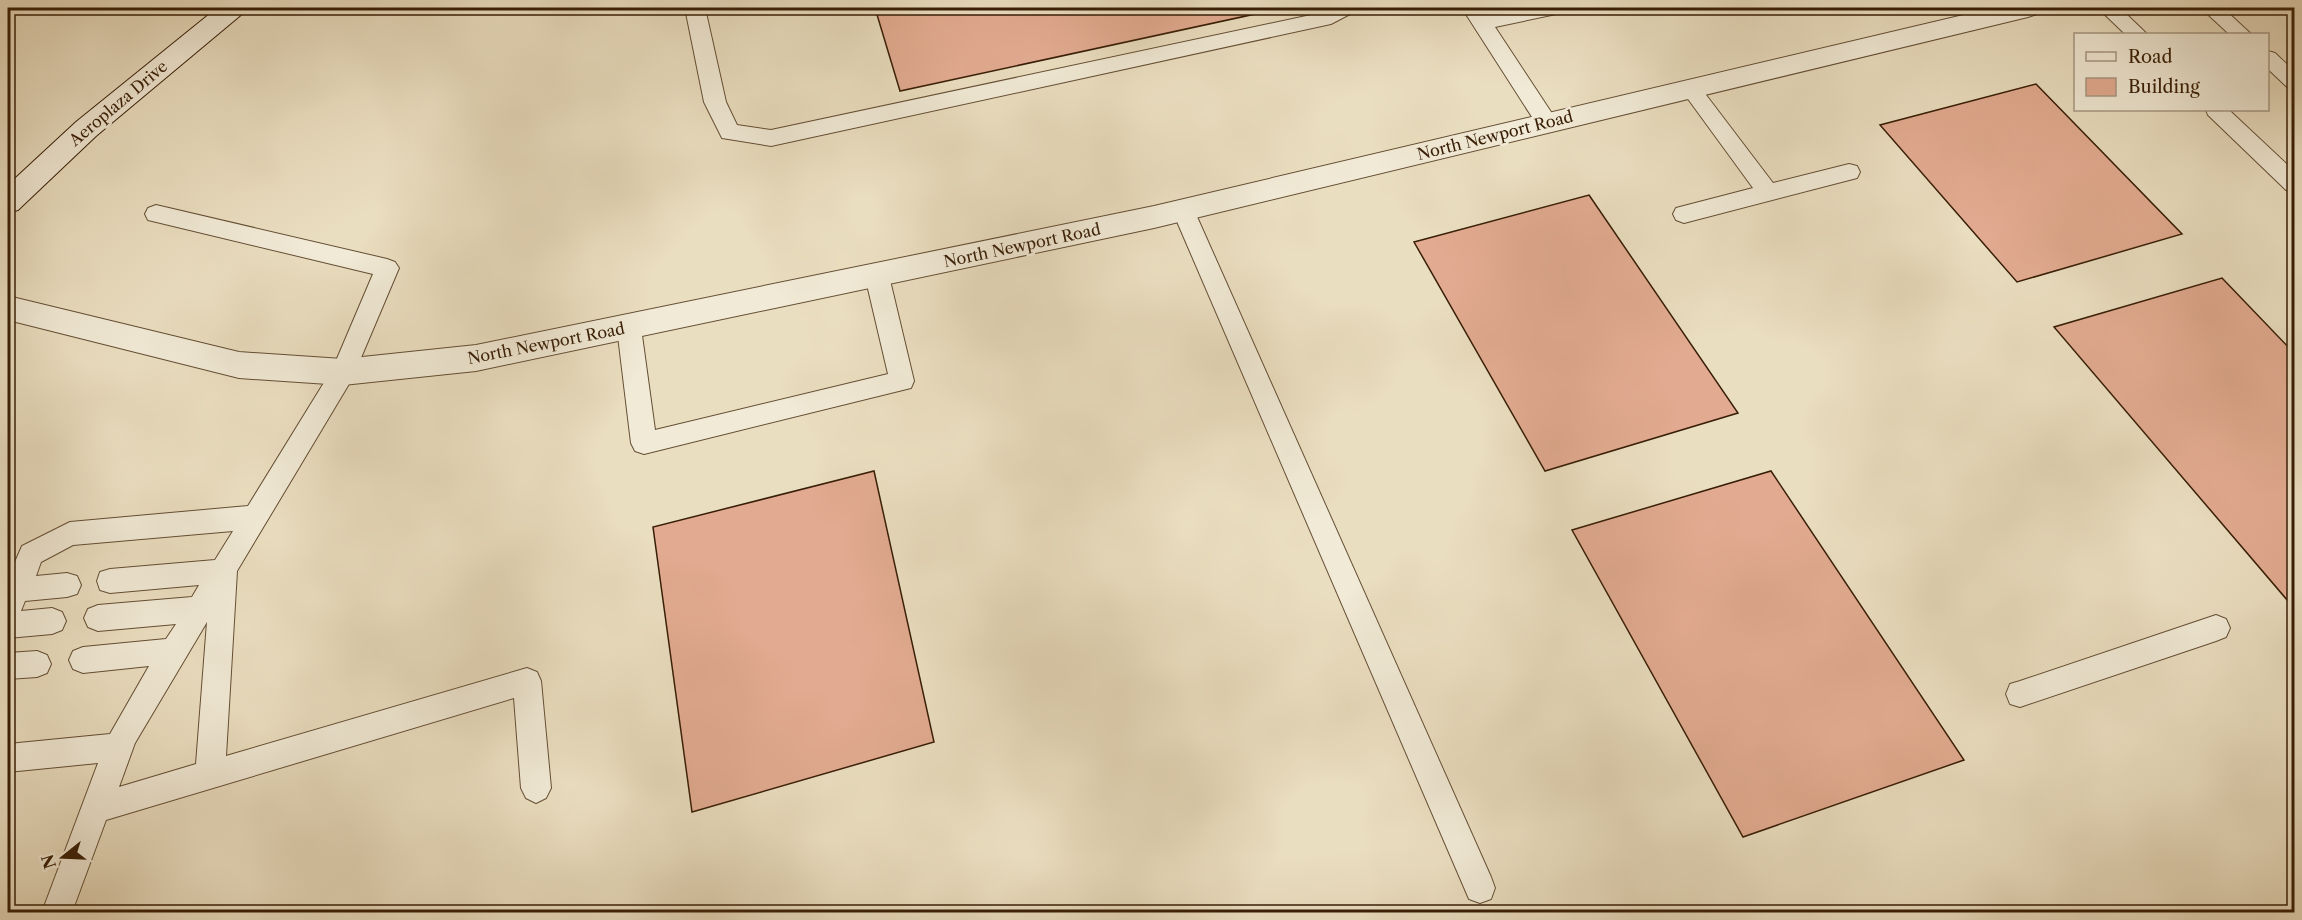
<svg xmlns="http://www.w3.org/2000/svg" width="2302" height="920" font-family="'Libre Caslon Text',serif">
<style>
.building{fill:#e2ab91;stroke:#381e06;stroke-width:1.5}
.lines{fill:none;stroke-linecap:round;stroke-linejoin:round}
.lane-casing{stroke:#644e34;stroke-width:2}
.street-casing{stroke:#644e34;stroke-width:2}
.secondary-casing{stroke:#381e06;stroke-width:2}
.lane{fill:#f1ead6;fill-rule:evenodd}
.street{fill:#f1ead6;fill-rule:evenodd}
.secondary{fill:#f1ead6;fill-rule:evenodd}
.labels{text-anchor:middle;stroke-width:5;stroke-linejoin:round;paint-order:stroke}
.street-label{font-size:16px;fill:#381e06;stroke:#f1ead6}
</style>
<rect width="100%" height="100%" fill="#eadec0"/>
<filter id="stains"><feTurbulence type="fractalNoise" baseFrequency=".00333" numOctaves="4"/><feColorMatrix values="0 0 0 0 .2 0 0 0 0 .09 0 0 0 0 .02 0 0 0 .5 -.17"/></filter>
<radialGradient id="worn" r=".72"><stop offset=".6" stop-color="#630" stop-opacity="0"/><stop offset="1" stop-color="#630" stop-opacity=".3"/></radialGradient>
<g class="building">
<polygon points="875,8 1283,8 900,91"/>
<polygon points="2036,84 2182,234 2017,282 1880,125"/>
<polygon points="1589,195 1738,413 1545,471 1414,242"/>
<polygon points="2222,278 2294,353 2294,608 2054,327"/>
<polygon points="874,471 934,742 692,812 653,527"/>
<polygon points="1771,471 1964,760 1743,837 1572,530"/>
</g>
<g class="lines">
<defs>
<g id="lane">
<polygon points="685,8 705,8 726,102 737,125 771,130 1325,12 1331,8 1355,8 1352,13 1331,24 771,146 722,138 704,102"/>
<polygon points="1462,8 1482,8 1487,15 1524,8 1564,8 1561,13 1495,27 1555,118 1558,123 1555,128 1547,131 1539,128"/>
<polygon points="2098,8 2120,8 2147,34 2125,34"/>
<polygon points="2201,8 2223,8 2251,34 2229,34"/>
<polygon points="2268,51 2275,53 2294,71 2294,89 2287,87 2268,69"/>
<polygon points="1690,81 1697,83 1773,183 1849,164 1857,166 1860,172 1857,178 1684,223 1676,220 1673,214 1676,208 1753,188 1680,88 1683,83"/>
<polygon points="2206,110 2229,110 2294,171 2294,192 2286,190 2208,115"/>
<polygon points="1183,202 1191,204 1194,210 1491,877 1495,888 1491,899 1480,903 1469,899 1172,210 1175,204"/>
<path d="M156,205L387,259L395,262L399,268L352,379L237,571L226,756L527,668L537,672L541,681L551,788L546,798L536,803L526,798L521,788L514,698L106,820L72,912H42L98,763L8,772V744L110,734L149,666L83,673L73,669L69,660L73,651L83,647L166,639L176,624L98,631L88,627L84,618L88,609L98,605L192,597L199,585L110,593L100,590L97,581L100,572L110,569L215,560L233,531L73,545L41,562L36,576L67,573L77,576L81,585L77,594L67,597L25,601L21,611L52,608L62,612L66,621L62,630L52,634L8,638V578L22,546L70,522L248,506L333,368L373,274L148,220L145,214L148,208ZM207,622L196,764L119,787L135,743Z"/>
<polygon points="877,267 885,270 889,276 914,381 911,388 644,454 635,451 631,443 617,328 621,321 629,318 637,321 641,328 655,430 888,374 865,276 869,270"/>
<polygon points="2216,615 2226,619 2230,628 2226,637 2216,641 2020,707 2010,704 2006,694 2010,684 2020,681"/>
<polygon points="37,651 47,655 51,664 47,673 37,677 8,679 8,653"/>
</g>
<polygon id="street" points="1993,8 2041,8 2037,14 2028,17 1154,228 476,371 343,385 239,378 8,320 8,296 239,352 343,359 476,345 1154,206"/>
<polygon id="secondary" points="217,8 246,8 242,14 96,136 18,210 8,213 8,185 76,122"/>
</defs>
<use href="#lane" class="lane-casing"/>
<use href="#street" class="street-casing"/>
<use href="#secondary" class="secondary-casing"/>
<use href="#lane" class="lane"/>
<use href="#street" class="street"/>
<use href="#secondary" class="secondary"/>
</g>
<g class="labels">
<g class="street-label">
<text transform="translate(118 103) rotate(-40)" y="6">Aeroplaza Drive</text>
<text transform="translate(1495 135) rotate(-14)" y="6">North Newport Road</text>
<text transform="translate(1022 245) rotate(-12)" y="6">North Newport Road</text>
<text transform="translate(546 343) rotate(-11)" y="6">North Newport Road</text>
</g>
</g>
<rect width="2302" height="920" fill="none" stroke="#eadec0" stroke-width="30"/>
<rect x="9" y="9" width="2284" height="902" fill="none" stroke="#381e06" stroke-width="3"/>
<rect x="15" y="15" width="2272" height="890" fill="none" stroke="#381e06" stroke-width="1.5"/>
<rect x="2074" y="33" width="195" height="78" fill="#f1ead6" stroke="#a79883" stroke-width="1.5"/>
<rect x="2086" y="52" width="30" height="9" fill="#f1ead6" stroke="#a79883" stroke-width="1.5"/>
<text x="2128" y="63" font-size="18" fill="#381e06">Road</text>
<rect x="2086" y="78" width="30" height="18" fill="#e2ab91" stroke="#a79883" stroke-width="1.5"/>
<text x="2128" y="93" font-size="18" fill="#381e06">Building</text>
<g transform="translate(63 857) rotate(252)" stroke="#f1ead6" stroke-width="4.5" paint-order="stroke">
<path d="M0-4.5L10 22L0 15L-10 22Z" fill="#381e06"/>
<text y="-9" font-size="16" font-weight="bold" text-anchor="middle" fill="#381e06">N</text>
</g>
<rect width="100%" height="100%" filter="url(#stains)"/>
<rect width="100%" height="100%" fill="url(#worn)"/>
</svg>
